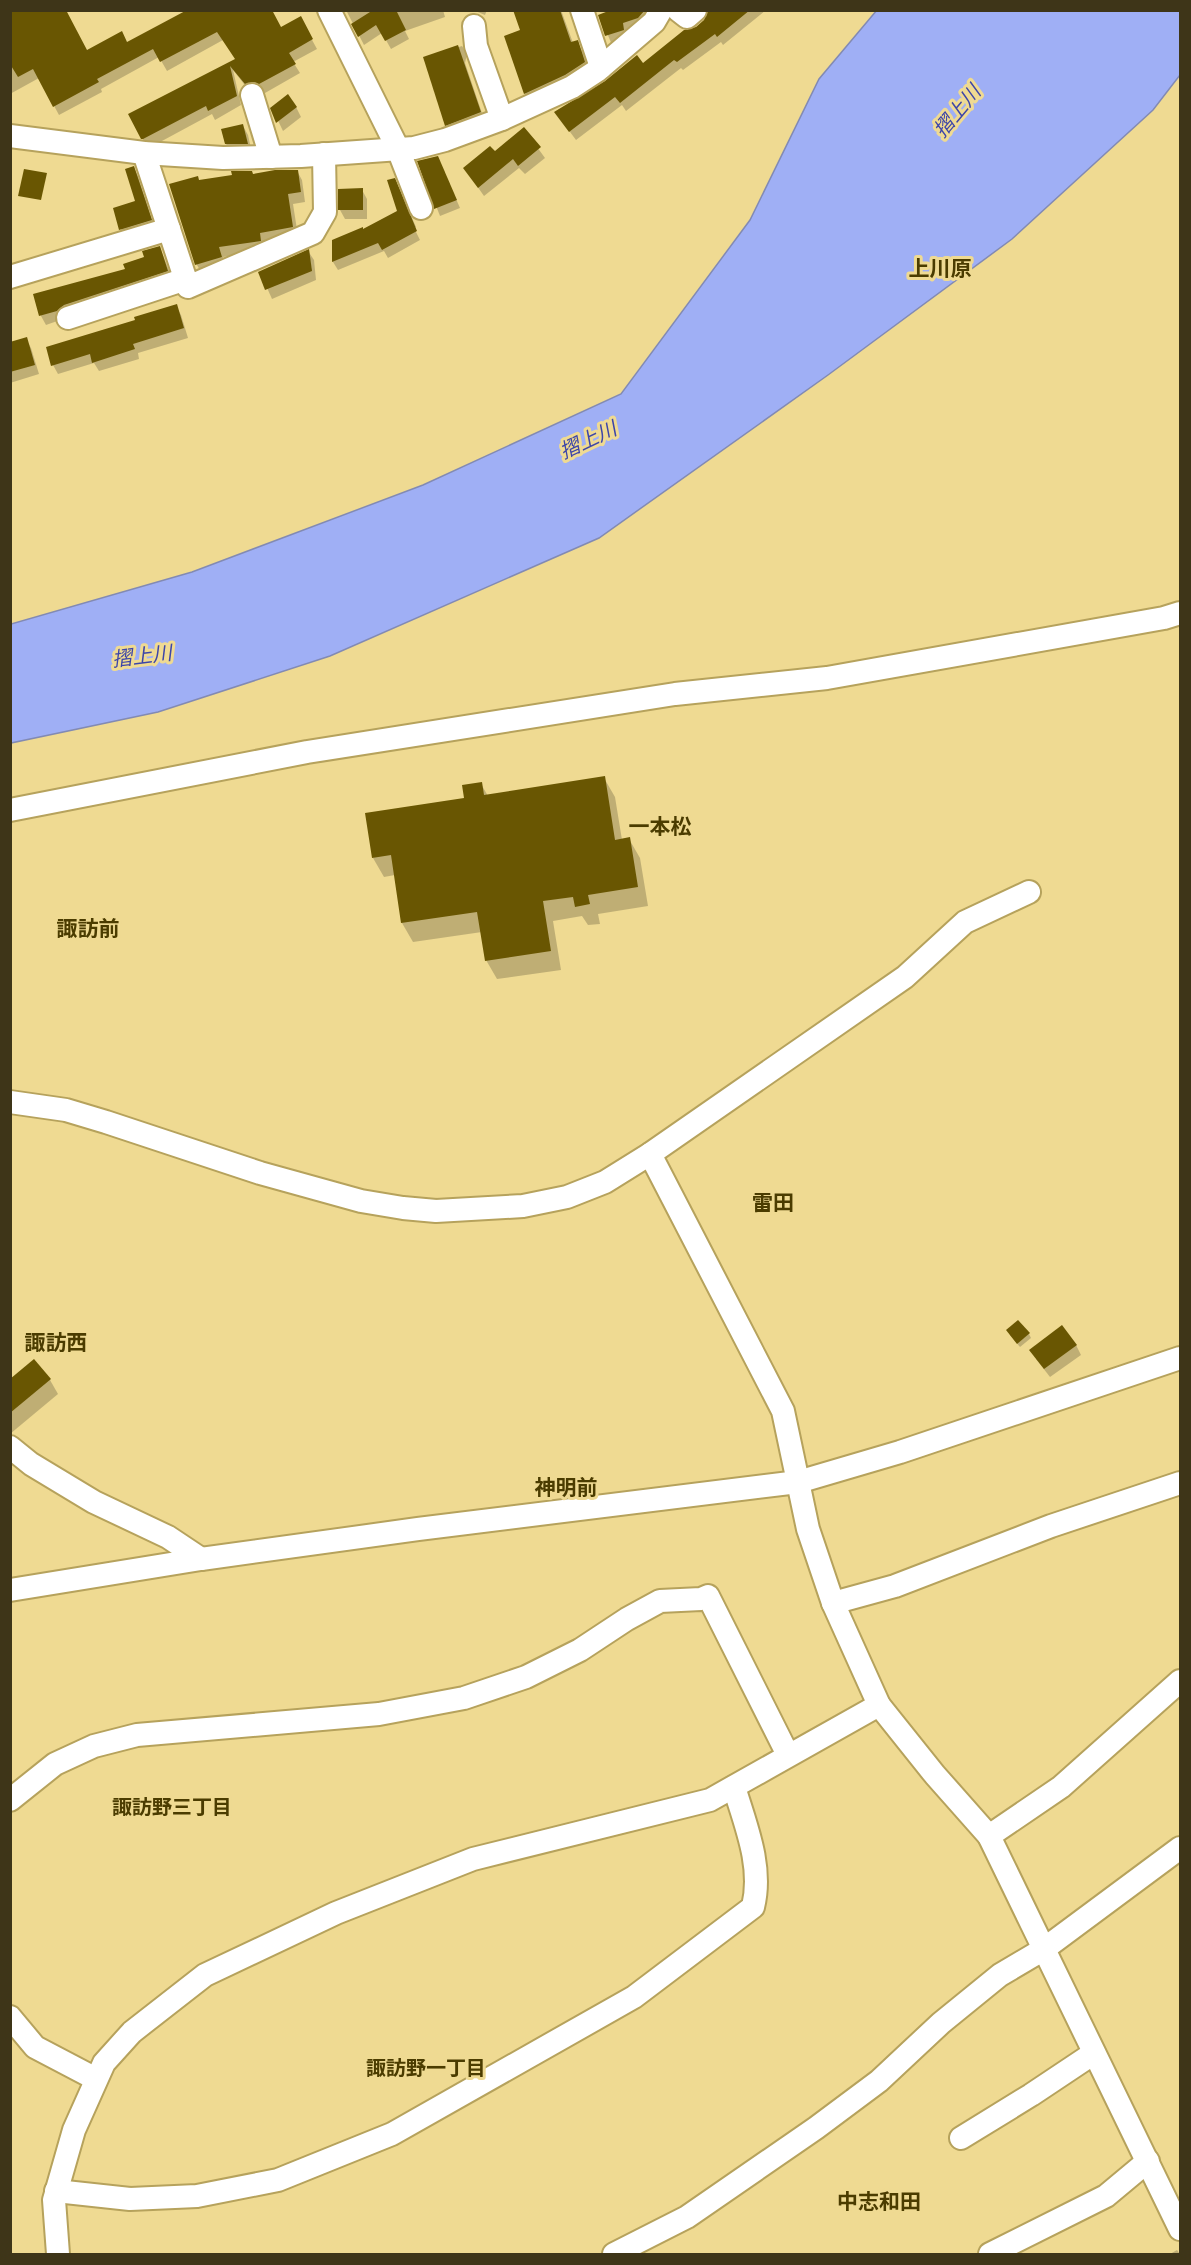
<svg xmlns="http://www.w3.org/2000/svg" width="1191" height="2265" font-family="Manrope,'Noto Sans JP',sans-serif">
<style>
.water{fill:#9faff5;stroke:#828ab3;stroke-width:1.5}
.shadow{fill:#0003}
.building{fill:#695602}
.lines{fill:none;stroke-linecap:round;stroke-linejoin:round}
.minor-casing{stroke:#b6a25c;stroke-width:26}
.minor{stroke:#fff;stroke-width:22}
.labels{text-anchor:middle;stroke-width:6;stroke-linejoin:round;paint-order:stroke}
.water-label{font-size:20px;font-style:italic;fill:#3c45a9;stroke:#efda92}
.neighbourhood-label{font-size:20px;font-weight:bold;fill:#4b3c00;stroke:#efda92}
.quarter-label{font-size:21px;font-weight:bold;fill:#4b3c00;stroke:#efda92}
</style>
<rect width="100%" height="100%" fill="#efda92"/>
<polygon class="water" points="877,10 1180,11 1180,75 1153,110 1012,239 828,375 599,538 330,656 158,712 11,743 11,624 192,572 423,485 621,394 750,220 819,79"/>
<g class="shadow">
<polygon points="10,10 87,52 127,44 190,10 280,29 300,18 317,49 293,62 300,73 265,93 261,91 251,93 233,70 241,105 215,120 212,114 149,148 142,138 237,60 223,40 167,71 159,57 101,89 102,92 59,115 39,78 10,94"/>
<polygon points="346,10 443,10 445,17 405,31 409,39 391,49 382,33 364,45"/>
<polygon points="473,10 487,10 485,15"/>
<polygon points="524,10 561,10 573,43 577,42 584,54 591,74 532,105 525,93 506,37 524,30"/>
<polygon points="615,10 652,10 612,45 600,16"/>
<polygon points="710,10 766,10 723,45 721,42 683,70 681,68 626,111 622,105 576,140 556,113 643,65 697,29 706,21"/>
<polygon points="462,46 467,54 465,63 485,122 451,134 446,125 425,58"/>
<polygon points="296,107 301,117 283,131 272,108"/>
<polygon points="243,126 248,135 252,153 232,153 226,144"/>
<polygon points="524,129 545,158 525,174 519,168 484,196 465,169 494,153"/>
<polygon points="419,162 441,165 460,208 440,216"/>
<polygon points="134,168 138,176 155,228 125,237 121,229 137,202"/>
<polygon points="297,171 302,180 305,202 293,204 298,236 265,250 223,257 226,267 202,274 197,265 170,185"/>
<polygon points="399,188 416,227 414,228 420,240 388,258 384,251 338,270 333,262 333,241 363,231 399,211"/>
<polygon points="362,190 367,199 367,219 345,219 340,210"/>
<polygon points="160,248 173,280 46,325 41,316 35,296 127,270"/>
<polygon points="308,251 314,260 316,280 272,299 260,272"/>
<polygon points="176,306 181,315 188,338 138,353 139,359 99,371 94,363 58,374 53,365 137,321"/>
<polygon points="26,339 31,348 39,374 10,383 10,343"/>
<polygon points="604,778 615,797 622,840 629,839 640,858 648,906 598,914 600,924 588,925 582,916 553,921 561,970 497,979 486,960 482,932 413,942 402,923 395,875 384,877 373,858 466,799 481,784 488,796"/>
<polygon points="1029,1334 1031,1338 1020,1347 1010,1335"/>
<polygon points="1076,1345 1081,1355 1050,1377 1036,1359"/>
<polygon points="50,1380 58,1394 10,1434 10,1381"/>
<polygon points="1177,2250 1180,2254 1170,2254"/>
</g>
<g class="building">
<polygon points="10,10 66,10 87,50 122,31 127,42 187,10 272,10 281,27 301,16 313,39 289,53 296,64 259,84 254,82 245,84 230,66 237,96 208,111 206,106 143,139 141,139 128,114 235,59 217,32 160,62 153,49 97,79 99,82 53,107 33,69 18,77 10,64"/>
<polygon points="369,10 399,10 397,12 406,30 385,41 376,25 358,37 351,24 370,12"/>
<polygon points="513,10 560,10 571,42 578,40 585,62 565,75 524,94 504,36 520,30"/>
<polygon points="611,10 645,10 638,18 623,23 624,30 605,36 598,15"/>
<polygon points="708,10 750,10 717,37 715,34 677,62 674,60 620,103 615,97 569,132 554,112 605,81 637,55 643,63 684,30 696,27 704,20"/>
<polygon points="458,45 481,112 445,126 423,57"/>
<polygon points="288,94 297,107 276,123 270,108"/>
<polygon points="243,124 248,144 225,144 221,129"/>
<polygon points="524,127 541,147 518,166 513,159 478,188 463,168 490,146 495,151"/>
<polygon points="438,156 457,200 434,209 417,161"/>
<polygon points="134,166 152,220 119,230 113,208 135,201 125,169"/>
<polygon points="24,169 47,173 41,200 18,196"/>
<polygon points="275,170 298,170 301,192 288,194 293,227 260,233 261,241 219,247 222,257 195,265 169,184 198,176 199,180 232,175 231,171 252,171 253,174"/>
<polygon points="395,178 417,231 382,250 378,243 332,262 332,240 363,227 363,229 397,211 387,180"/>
<polygon points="363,188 363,210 338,210 338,189"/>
<polygon points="160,246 168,271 64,305 57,311 39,316 33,294 125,269 123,264 144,257 142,251"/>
<polygon points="309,249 312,271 265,290 258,272"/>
<polygon points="177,304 184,328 133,344 135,349 92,363 90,354 51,366 46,347 135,320 134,317"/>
<polygon points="27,337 35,365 10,372 10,342"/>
<polygon points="605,776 615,840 630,837 638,887 588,895 590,904 575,907 573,897 543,901 551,951 485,961 477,912 401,923 391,855 372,858 365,813 464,798 462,785 482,782 484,795"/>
<polygon points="1018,1320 1030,1333 1017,1344 1006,1330"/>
<polygon points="1062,1325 1077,1345 1044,1369 1029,1350"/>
<polygon points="34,1359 51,1379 10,1413 10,1379"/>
</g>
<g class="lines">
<defs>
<g id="minor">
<polyline points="329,10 398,149 421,208"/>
<polyline points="582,10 601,67"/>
<polyline points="678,10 687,17 695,10"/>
<polyline points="474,26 476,46 502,119"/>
<polyline points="252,95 271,157"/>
<polyline points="10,136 144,153 223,158 301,156 414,148 445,140 502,119 572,87 598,70 654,22 661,10"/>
<polyline points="144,153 188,287 313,233 325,212 324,154"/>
<polyline points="10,277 169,229"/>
<polyline points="68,318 186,279"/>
<polyline points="10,810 307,752 675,694 827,678 1164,618 1180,613"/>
<polyline points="10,1102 66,1110 106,1122 260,1173 361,1201 403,1208 436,1211 523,1206 567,1197 605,1182 650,1154 905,977 965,922 1029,892"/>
<polyline points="650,1154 783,1411 808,1529 833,1603 879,1705 935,1775 989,1836 1180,2229"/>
<polyline points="10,1447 31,1464 94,1502 168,1537 201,1559"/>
<polyline points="10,1590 201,1559 418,1529 798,1482 900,1452 1180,1358"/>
<polyline points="833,1603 895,1586 1051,1526 1180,1483"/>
<polyline points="10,1800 55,1764 94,1746 137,1735 379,1714 464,1698 526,1677 580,1650 627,1619 660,1601 701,1599 708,1596 788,1755"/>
<polyline points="989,1836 1061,1787 1180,1681"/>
<polyline points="10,2017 35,2047 96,2079"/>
<polyline points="961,2138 1031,2095 1094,2053"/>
<path d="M56,2191L130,2199L197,2196L278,2180L392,2134L634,1997L753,1907C763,1867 746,1826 734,1787"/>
<polyline points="58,2254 54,2200 74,2130 104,2063 132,2032 205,1975 336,1913 473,1859 710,1800 879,1705"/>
<polyline points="614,2254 687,2217 816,2128 879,2081 941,2023 1000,1975 1044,1949 1180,1848"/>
<polyline points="990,2254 1106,2196 1148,2161"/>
</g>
</defs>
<use href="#minor" class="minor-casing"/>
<use href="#minor" class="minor"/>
</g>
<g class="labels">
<g class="water-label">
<text transform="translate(957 111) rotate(-50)" y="7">摺上川</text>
<text transform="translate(588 440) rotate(-25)" y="7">摺上川</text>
<text transform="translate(142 656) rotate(-7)" y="7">摺上川</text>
</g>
<g class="neighbourhood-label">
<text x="172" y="1814">諏訪野三丁目</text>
<text x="426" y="2075">諏訪野一丁目</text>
</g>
<g class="quarter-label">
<text x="940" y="276">上川原</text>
<text x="660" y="834">一本松</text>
<text x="88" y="936">諏訪前</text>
<text x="773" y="1210">雷田</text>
<text x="56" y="1350">諏訪西</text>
<text x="566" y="1495">神明前</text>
<text x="879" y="2209">中志和田</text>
</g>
</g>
<rect width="1191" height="2265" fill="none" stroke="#3e3518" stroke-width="24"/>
</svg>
